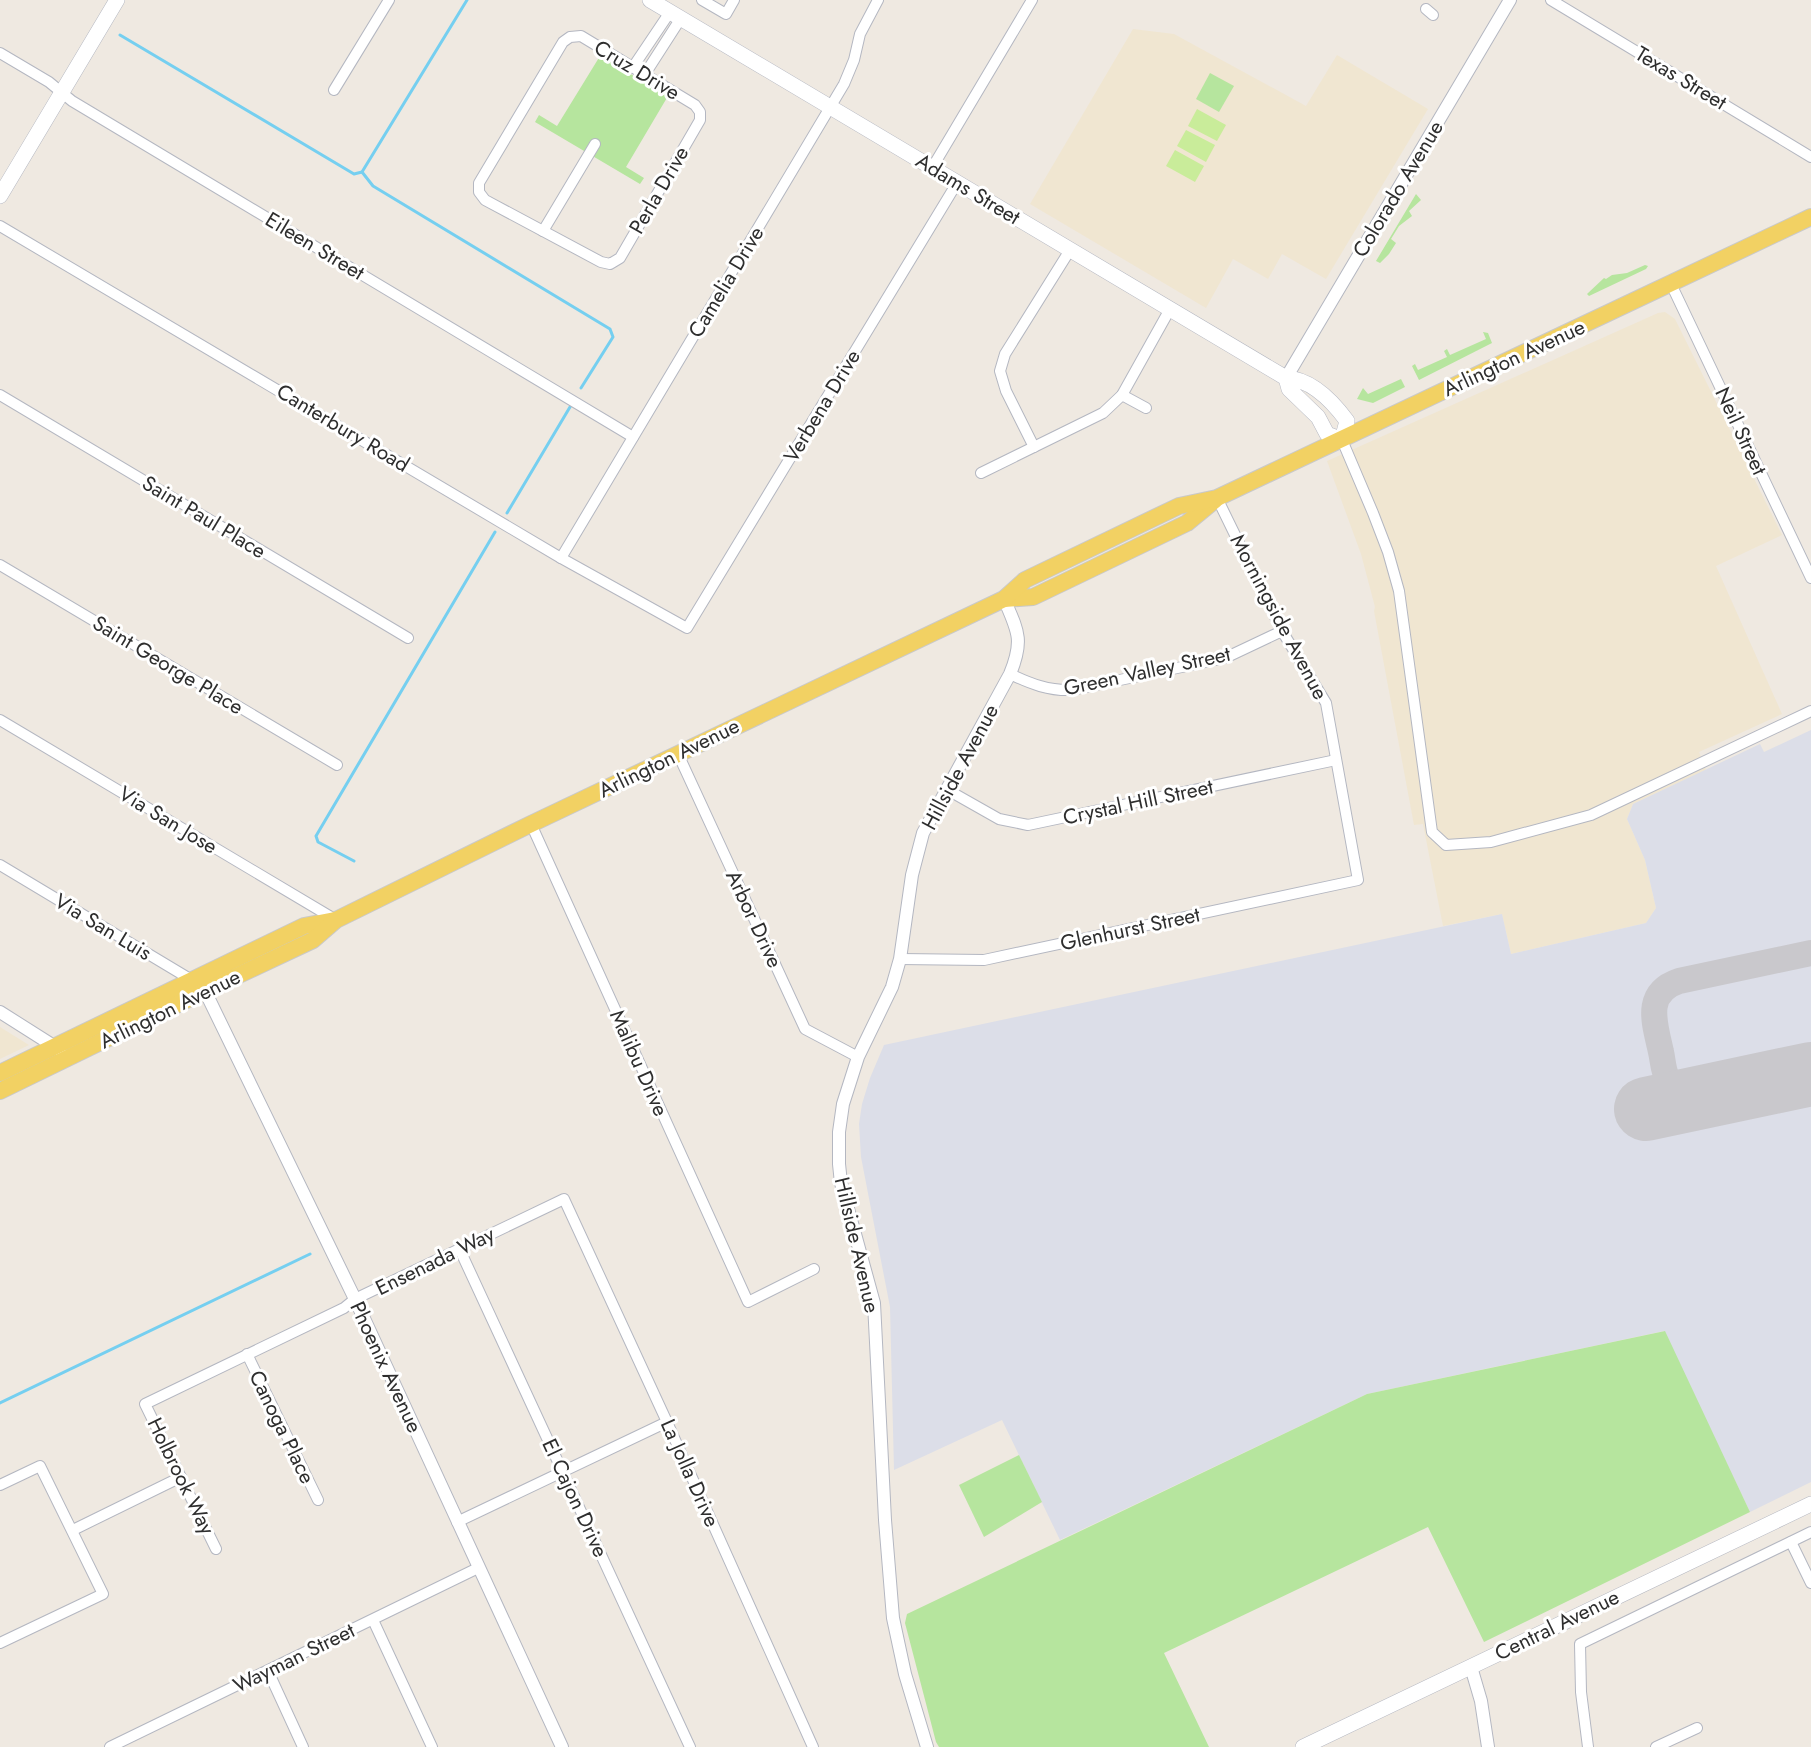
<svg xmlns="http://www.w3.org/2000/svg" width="1811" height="1747" font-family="Jost,sans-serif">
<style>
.education{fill:#f0e6d1}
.airport{fill:#dcdee8}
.green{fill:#b6e59e}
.pitch{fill:#c9ec9a}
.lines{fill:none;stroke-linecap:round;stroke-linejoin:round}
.stream{stroke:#75cff0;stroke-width:3}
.taxiway{stroke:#c9c8cc;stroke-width:26}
.runway{stroke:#c9c8cc;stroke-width:64}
.minor-casing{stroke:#b4b7c1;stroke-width:12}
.tertiary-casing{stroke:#b4b7c1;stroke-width:14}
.secondary-casing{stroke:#b4b7c1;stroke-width:16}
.primary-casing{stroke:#c9c9c9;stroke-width:18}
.minor{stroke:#fff;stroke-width:10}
.tertiary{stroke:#fff;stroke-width:12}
.secondary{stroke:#fff;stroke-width:15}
.primary{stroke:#f2d163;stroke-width:16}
.labels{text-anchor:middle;stroke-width:6;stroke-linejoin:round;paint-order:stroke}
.street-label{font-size:21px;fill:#2e2e2e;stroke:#fff}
</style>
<rect width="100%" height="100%" fill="#efe9e1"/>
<g class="education">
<polygon points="1133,29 1174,34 1306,106 1337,55 1428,109 1326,279 1282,254 1268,279 1233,259 1206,308 1030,204"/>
<polygon points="1665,312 1675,319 1782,535 1716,566 1782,714 1699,752 1706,770 1633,804 1627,819 1645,860 1656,908 1646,923 1511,954 1502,914 1443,926 1423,824 1414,825 1374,611 1375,607 1361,554 1327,461 1658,313"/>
<polygon points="0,1027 29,1045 0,1059"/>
</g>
<polygon class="airport" points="1811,730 1811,1482 1750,1512 1664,1331 1367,1394 1060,1540 1002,1420 894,1470 890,1307 861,1157 859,1124 862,1104 870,1078 884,1045 1502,914 1511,954 1646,923 1656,908 1645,860 1627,819 1633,804 1760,744 1764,752"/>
<g class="green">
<polygon points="600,56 668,96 626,167 644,178 640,184 535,122 539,115 557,126"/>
<polygon points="1210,73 1234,86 1219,112 1196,99"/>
<polygon points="1416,194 1421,200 1409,211 1412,216 1399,226 1391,239 1396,243 1389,254 1380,263 1376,261"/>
<polygon points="1645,265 1648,266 1646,269 1589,296 1587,294 1604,278 1606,279 1612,275 1627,273"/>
<polygon points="1483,332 1488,333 1492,343 1419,380 1412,366 1415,364 1418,370 1447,357 1444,351 1447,349 1450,355 1486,339"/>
<polygon points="1401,379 1405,387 1373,403 1357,399 1363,388 1368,394"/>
<polygon points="1665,1331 1750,1512 1484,1642 1428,1527 1164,1653 1209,1747 939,1747 936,1742 905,1623 907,1614 1367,1394"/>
<polygon points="1019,1455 1042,1502 984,1537 959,1485"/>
</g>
<g class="pitch">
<polygon points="1197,109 1226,125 1217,141 1188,126"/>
<polygon points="1186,130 1215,145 1206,162 1177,146"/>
<polygon points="1175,150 1204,166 1195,182 1166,166"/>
</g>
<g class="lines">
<g class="stream">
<polyline points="120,35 354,174 362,172 467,0"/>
<polyline points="362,172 373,186 610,329 613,337 581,388"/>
<polyline points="507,513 570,407"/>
<polyline points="354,861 318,842 316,836 495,532"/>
<polyline points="0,1403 310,1254"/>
</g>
<path class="taxiway" d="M1694,1098C1686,1093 1675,1087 1668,1079C1663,1072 1663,1060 1661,1052C1655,1024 1643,993 1679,981L1811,953"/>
<polyline class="runway" points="1646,1109 1811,1074"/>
<defs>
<g id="minor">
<polyline points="702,0 726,14 734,0"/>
<polyline points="1551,0 1811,157"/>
<polyline points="1426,9 1433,15"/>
<polygon points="581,36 695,105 700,112 700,120 620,258 610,264 601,262 485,200 479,192 479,183 563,42 570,37"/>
<polyline points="0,53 49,82 72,101 633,437"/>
<polyline points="633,67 670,12"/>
<polyline points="645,74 681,18"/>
<polyline points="334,90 389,0"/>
<polyline points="932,168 1032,0"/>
<polyline points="0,226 561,558 687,628 957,183"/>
<polyline points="543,231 595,144"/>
<polyline points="1671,284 1811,578"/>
<polyline points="0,395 408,638"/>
<polyline points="1122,395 1146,408"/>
<polyline points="1342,440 1373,513 1388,552 1399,591 1432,832 1446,845 1491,842 1591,815 1811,711"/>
<polyline points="1034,447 1006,391 1000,371 1005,354 1070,250"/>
<polyline points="981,473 1103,413 1122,395 1170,309"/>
<polyline points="561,558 844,84 854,60 860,34 878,0"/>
<polyline points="0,565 337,765"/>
<path d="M1010,674C1031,684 1049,691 1072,690L1225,658L1282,631"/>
<polyline points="0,720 336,920"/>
<polyline points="678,754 805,1029 858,1057"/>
<polyline points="946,789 999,819 1028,825 1336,760"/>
<polyline points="531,824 748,1302 814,1269"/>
<polyline points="0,865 195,982"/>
<polyline points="900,959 984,960 1358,880 1326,703 1282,631 1217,498"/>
<polyline points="459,1248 690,1747"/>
<polyline points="247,1354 318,1500"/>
<polyline points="0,1485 40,1466 103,1594 0,1643"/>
<polyline points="457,1522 667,1422"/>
<polyline points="73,1530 181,1477"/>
<polyline points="1791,1542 1811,1583"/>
<polyline points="216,1549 145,1404 344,1308 355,1299 564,1199 667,1422 813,1747"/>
<polyline points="373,1620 432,1747"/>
<polyline points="268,1671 303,1747"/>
<polyline points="110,1747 478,1568"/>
<polyline points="1588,1747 1581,1692 1580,1644 1811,1532"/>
<polyline points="1656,1747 1697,1728"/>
</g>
<g id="tertiary">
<polyline points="1286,378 1510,0"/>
<polyline points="205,991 355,1299 562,1747"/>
<polyline points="0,1012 60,1050"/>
<polyline points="1471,1667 1481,1701 1488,1747"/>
<path d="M927,1747L905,1674L893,1618L885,1520L874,1303L841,1183L839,1164V1132L843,1104L858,1057L892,987L900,959L912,875L923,833L1010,674C1024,640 1018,631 1004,599"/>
</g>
<g id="secondary">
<path d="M650,0L1286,378C1311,379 1333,402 1347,421L1342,440L1327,434L1318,417L1289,389L1286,378"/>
<polyline points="0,196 117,0"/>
<polyline points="1303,1747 1811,1504"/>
</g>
<g id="primary">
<polyline points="1004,599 1033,597 1187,523 1215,500"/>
<polyline points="0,1073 304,926 335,920"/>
<polyline points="0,1091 205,991 313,940 336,920 531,824 1004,599 1025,580 1179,506 1217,498 1811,217"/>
</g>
</defs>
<use href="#minor" class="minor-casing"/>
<use href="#tertiary" class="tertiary-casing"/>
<use href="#secondary" class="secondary-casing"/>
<use href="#primary" class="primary-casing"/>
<use href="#minor" class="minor"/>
<use href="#tertiary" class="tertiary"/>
<use href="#secondary" class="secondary"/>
<use href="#primary" class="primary"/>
</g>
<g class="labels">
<g class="street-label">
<text transform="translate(637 70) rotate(31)" y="7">Cruz Drive</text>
<text transform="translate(1681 78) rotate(31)" y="7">Texas Street</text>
<text transform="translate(968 189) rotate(31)" y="7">Adams Street</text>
<text transform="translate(1398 189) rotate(-59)" y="7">Colorado Avenue</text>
<text transform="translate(659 190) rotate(-60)" y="7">Perla Drive</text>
<text transform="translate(315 246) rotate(31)" y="7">Eileen Street</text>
<text transform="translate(726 282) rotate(-59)" y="7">Camelia Drive</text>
<text transform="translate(1514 358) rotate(-25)" y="7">Arlington Avenue</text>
<text transform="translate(822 406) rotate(-59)" y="7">Verbena Drive</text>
<text transform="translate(343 428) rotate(31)" y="7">Canterbury Road</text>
<text transform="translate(1741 431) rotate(65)" y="7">Neil Street</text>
<text transform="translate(204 517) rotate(31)" y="7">Saint Paul Place</text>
<text transform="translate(1279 617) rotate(62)" y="7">Morningside Avenue</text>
<text transform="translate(168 665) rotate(31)" y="7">Saint George Place</text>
<text transform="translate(1147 671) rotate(-12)" y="7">Green Valley Street</text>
<text transform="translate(669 758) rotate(-26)" y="7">Arlington Avenue</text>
<text transform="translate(960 767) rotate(-62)" y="7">Hillside Avenue</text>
<text transform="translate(1138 802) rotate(-12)" y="7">Crystal Hill Street</text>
<text transform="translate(168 820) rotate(31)" y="7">Via San Jose</text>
<text transform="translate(754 919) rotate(65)" y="7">Arbor Drive</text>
<text transform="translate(103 927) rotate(31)" y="7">Via San Luis</text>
<text transform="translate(1130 929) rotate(-12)" y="7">Glenhurst Street</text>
<text transform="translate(170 1009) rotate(-26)" y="7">Arlington Avenue</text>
<text transform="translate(639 1063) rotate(66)" y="7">Malibu Drive</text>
<text transform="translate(857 1245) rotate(77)" y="7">Hillside Avenue</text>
<text transform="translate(435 1261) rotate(-26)" y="7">Ensenada Way</text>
<text transform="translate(386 1367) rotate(65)" y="7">Phoenix Avenue</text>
<text transform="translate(282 1427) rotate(64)" y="7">Canoga Place</text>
<text transform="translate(690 1473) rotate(66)" y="7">La Jolla Drive</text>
<text transform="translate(181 1476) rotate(64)" y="7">Holbrook Way</text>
<text transform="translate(575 1498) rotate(65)" y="7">El Cajon Drive</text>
<text transform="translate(1557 1625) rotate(-26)" y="7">Central Avenue</text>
<text transform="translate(294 1658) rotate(-26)" y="7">Wayman Street</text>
</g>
</g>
</svg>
